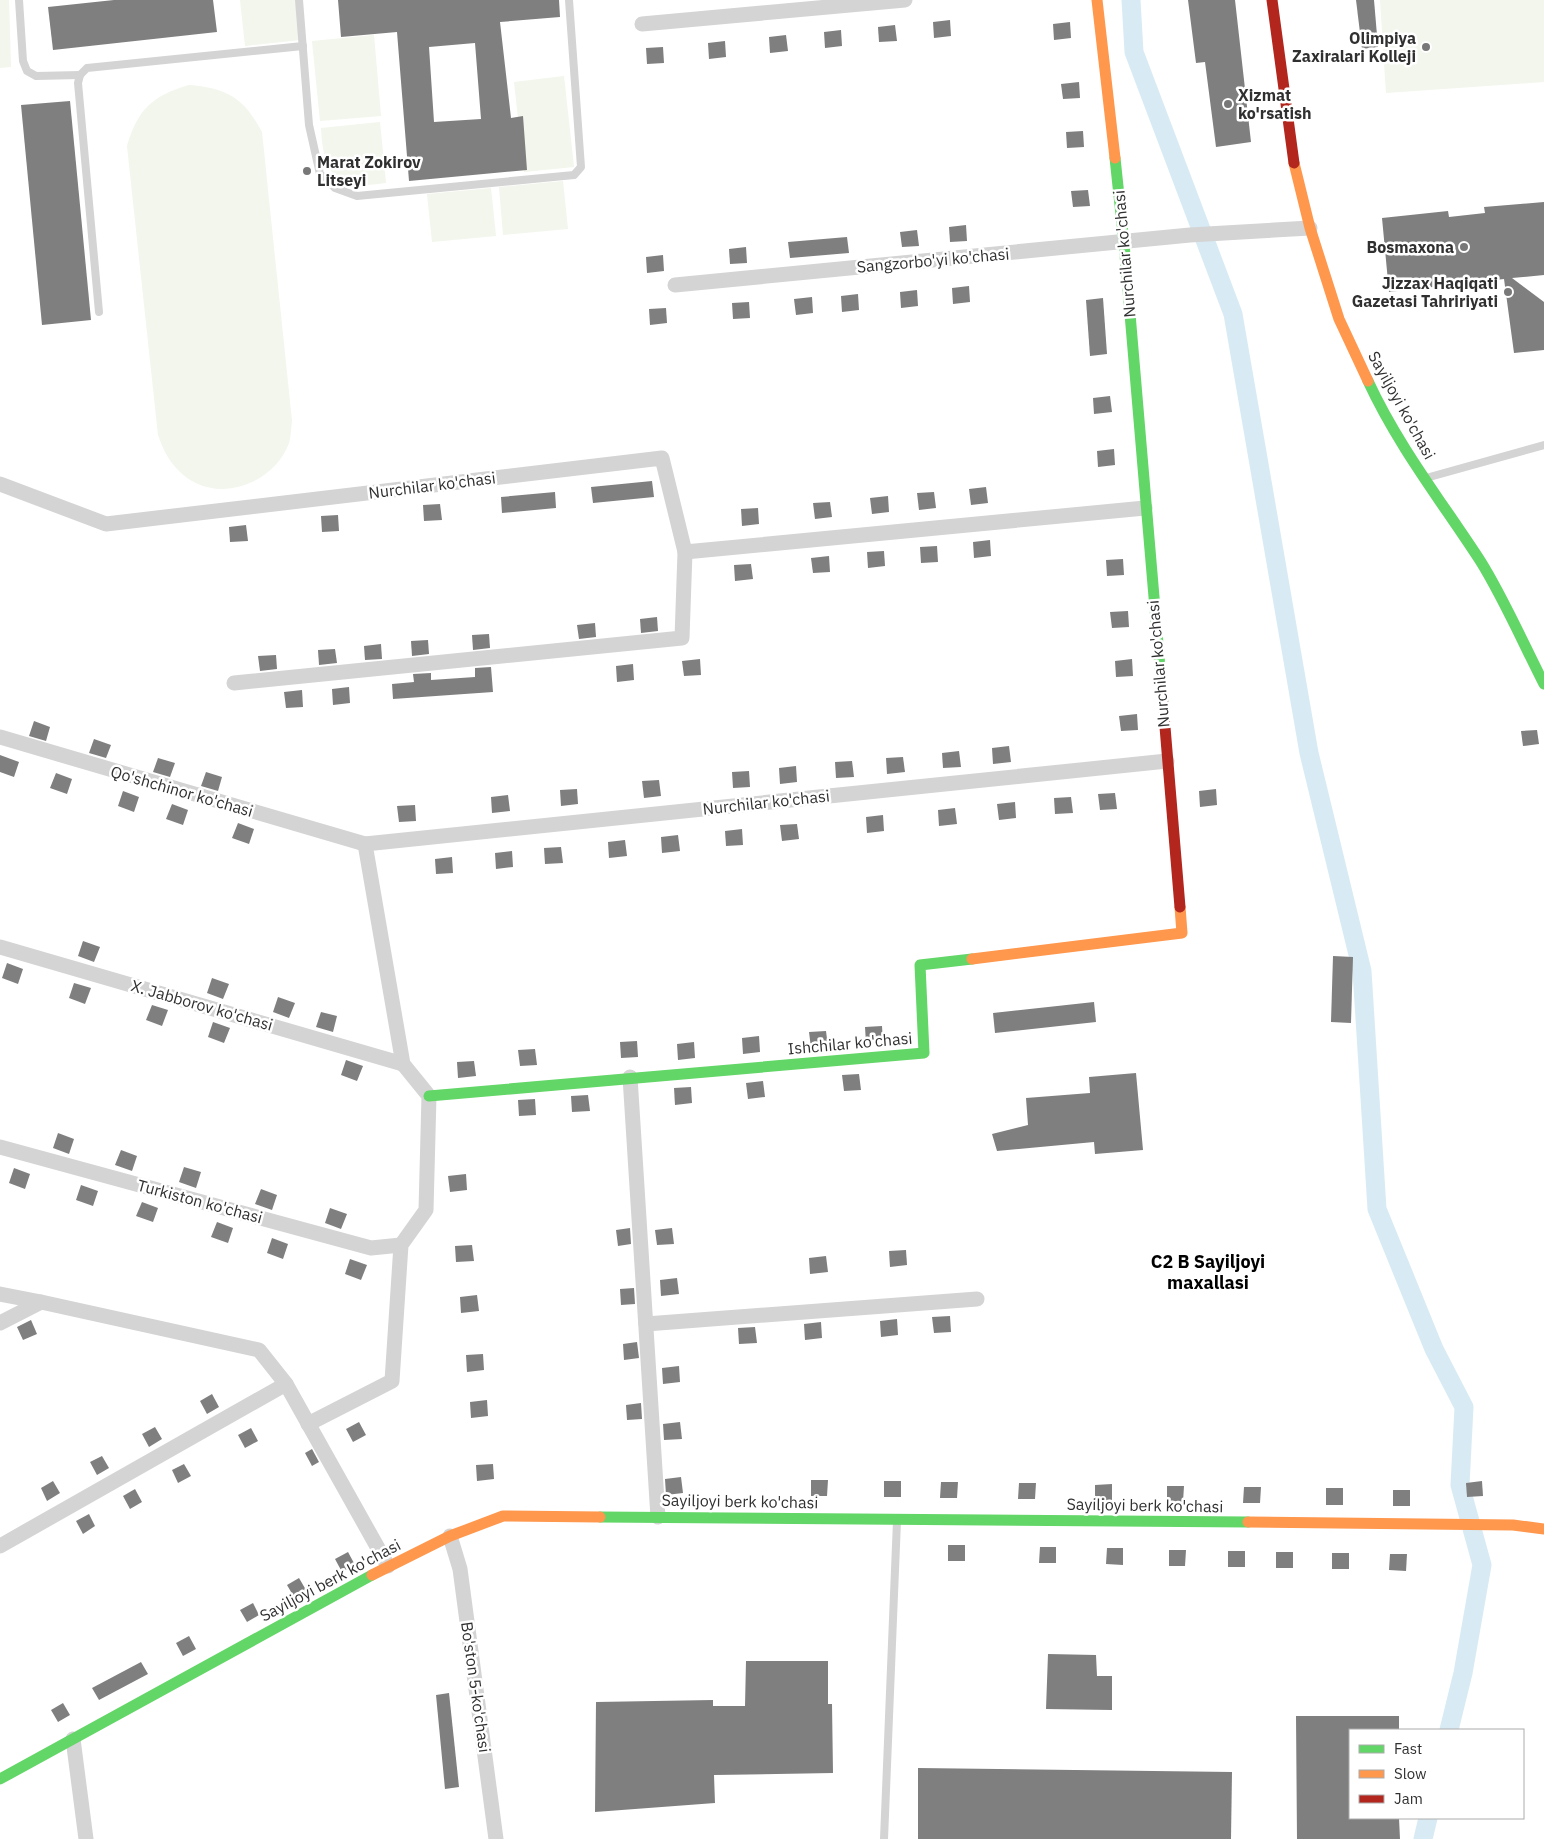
<svg xmlns="http://www.w3.org/2000/svg" width="1544" height="1839" font-family="'IBM Plex Sans',sans-serif">
<style>
.green{fill:#f2f6ec}
.lines{fill:none;stroke-linecap:round;stroke-linejoin:round}
.canal{stroke:#d8ebf4;stroke-width:19}
.building{fill:#7f7f7f;fill-rule:evenodd}
.lane{stroke:#d4d4d4;stroke-width:8}
.street{stroke:#d4d4d4;stroke-width:15}
.fast{stroke:#63d668;stroke-width:11}
.slow{stroke:#ff974d;stroke-width:11}
.jam{stroke:#b3261e;stroke-width:11}
.poi-dot{fill:#787878;stroke:#fff;stroke-width:2}
.labels{text-anchor:middle;stroke-width:5;stroke-linejoin:round;paint-order:stroke}
.poi-label{font-size:16px;font-weight:bold;fill:#303030;stroke:#fff;text-anchor:end}
.street-label{font-size:16px;fill:#303030;stroke:#fff}
.neighbourhood-label{font-size:18px;font-weight:bold;fill:#000;stroke:#fff}
</style>
<rect width="100%" height="100%" fill="#fff"/>
<g class="green">
<polygon points="0,0 9,0 11,67 0,68"/>
<polygon points="240,0 296,0 300,40 245,46"/>
<polygon points="1380,0 1544,0 1544,82 1386,93"/>
<polygon points="374,35 381,116 320,121 312,41"/>
<polygon points="564,76 574,167 524,172 514,82"/>
<path d="M189,85C227,88 244,98 262,132L292,421C291,428 291,437 289,443C273,486 213,506 179,471C168,460 163,449 158,435L127,146C138,109 152,96 189,85Z"/>
<path d="M380,122L386,183C376,184 364,186 354,185C326,181 322,150 321,128Z"/>
<polygon points="563,181 568,229 503,235 499,187"/>
<polygon points="491,188 496,236 432,242 427,194"/>
</g>
<g class="lines">
<g class="canal">
<polyline points="1131,0 1134,52 1233,314 1309,753 1362,971 1377,1209 1434,1349 1464,1407 1460,1485 1482,1565 1463,1673 1449,1730"/>
<polyline points="1423,1839 1428,1818"/>
</g>
</g>
<g class="building">
<polygon points="114,0 213,0 217,32 53,50 48,7"/>
<path d="M338,0H559L560,17L500,22L511,118L523,116L527,170L409,181L397,32L341,37ZM475,43L481,119L434,122L429,47Z"/>
<polygon points="1188,0 1235,0 1251,142 1216,147 1205,62 1196,63"/>
<polygon points="1356,0 1374,0 1378,47 1362,49"/>
<polygon points="950,20 951,36 934,38 933,22"/>
<polygon points="1070,22 1071,38 1054,40 1053,24"/>
<polygon points="895,25 897,41 879,42 878,27"/>
<polygon points="841,30 842,46 825,48 824,32"/>
<polygon points="786,35 788,51 770,53 769,37"/>
<polygon points="725,41 726,57 709,59 708,43"/>
<polygon points="663,47 664,63 647,64 646,48"/>
<polygon points="1079,82 1080,98 1063,99 1061,84"/>
<polygon points="70,101 91,320 42,325 21,105"/>
<polygon points="1083,131 1084,147 1067,148 1066,132"/>
<polygon points="1088,190 1090,206 1073,207 1071,191"/>
<polygon points="1544,202 1544,275 1512,278 1544,302 1544,350 1514,353 1504,279 1389,292 1382,218 1448,211 1449,217 1485,213 1484,207"/>
<polygon points="966,225 967,241 950,242 949,227"/>
<polygon points="917,230 919,246 902,247 900,232"/>
<polygon points="847,237 849,253 790,258 788,242"/>
<polygon points="746,247 747,263 730,264 729,249"/>
<polygon points="663,255 664,271 647,273 646,257"/>
<polygon points="969,286 970,302 953,304 952,288"/>
<polygon points="917,290 918,306 901,308 900,292"/>
<polygon points="858,294 859,310 842,312 841,296"/>
<polygon points="812,297 813,313 796,315 794,299"/>
<polygon points="1103,298 1107,354 1090,356 1086,300"/>
<polygon points="749,302 750,318 733,319 732,303"/>
<polygon points="666,308 667,323 650,325 649,309"/>
<polygon points="1110,396 1112,412 1094,414 1093,398"/>
<polygon points="1114,449 1115,465 1098,467 1097,451"/>
<polygon points="652,481 654,497 593,503 591,487"/>
<polygon points="986,487 988,503 971,505 969,489"/>
<polygon points="555,492 556,508 502,513 501,497"/>
<polygon points="934,492 936,508 919,510 917,493"/>
<polygon points="888,496 889,512 872,514 870,498"/>
<polygon points="830,502 832,517 815,519 813,503"/>
<polygon points="440,504 442,520 424,521 423,505"/>
<polygon points="758,508 759,524 742,526 741,509"/>
<polygon points="338,515 339,531 322,532 321,516"/>
<polygon points="246,525 248,541 230,542 229,527"/>
<polygon points="990,540 991,556 974,558 973,542"/>
<polygon points="937,546 938,562 921,563 920,547"/>
<polygon points="884,551 885,566 868,568 867,552"/>
<polygon points="829,556 830,572 813,573 811,558"/>
<polygon points="1123,559 1124,575 1107,576 1106,560"/>
<polygon points="751,564 753,579 735,581 734,565"/>
<polygon points="1128,611 1129,627 1112,628 1110,612"/>
<polygon points="657,617 658,631 641,633 640,619"/>
<polygon points="595,623 596,637 579,639 577,625"/>
<polygon points="489,634 490,648 473,650 472,635"/>
<polygon points="428,640 429,654 412,656 411,641"/>
<polygon points="381,644 382,659 365,660 364,646"/>
<polygon points="335,649 337,663 319,665 318,650"/>
<polygon points="276,655 277,669 260,671 258,656"/>
<polygon points="700,659 701,675 684,676 682,661"/>
<polygon points="1132,659 1133,676 1116,677 1115,661"/>
<polygon points="633,664 634,680 617,682 616,666"/>
<polygon points="491,667 493,692 393,699 392,684 414,682 413,674 431,673 431,680 475,677 475,668"/>
<polygon points="349,687 350,703 333,705 332,689"/>
<polygon points="302,690 303,707 286,708 284,692"/>
<polygon points="1137,714 1138,730 1121,731 1119,716"/>
<polygon points="34,721 50,727 46,741 29,736"/>
<polygon points="1537,730 1539,744 1523,746 1521,731"/>
<polygon points="94,739 111,745 106,758 89,753"/>
<polygon points="1009,746 1011,762 993,764 992,748"/>
<polygon points="959,751 961,767 943,768 942,753"/>
<polygon points="0,755 19,762 14,777 0,772"/>
<polygon points="903,757 905,772 887,774 886,758"/>
<polygon points="158,758 175,763 170,777 153,772"/>
<polygon points="852,761 854,777 836,778 835,762"/>
<polygon points="796,766 797,782 780,784 779,768"/>
<polygon points="749,771 750,787 733,788 732,772"/>
<polygon points="206,772 222,777 218,791 201,786"/>
<polygon points="56,773 72,779 67,794 50,788"/>
<polygon points="659,780 661,796 644,798 642,781"/>
<polygon points="577,789 578,804 561,806 560,790"/>
<polygon points="1216,789 1217,805 1200,807 1199,791"/>
<polygon points="123,791 139,797 134,812 118,806"/>
<polygon points="1115,793 1117,809 1100,810 1098,794"/>
<polygon points="508,795 510,811 492,813 491,797"/>
<polygon points="1071,797 1073,813 1055,814 1054,798"/>
<polygon points="1015,802 1016,818 999,820 997,804"/>
<polygon points="172,804 188,810 183,825 166,819"/>
<polygon points="415,805 416,821 399,822 397,806"/>
<polygon points="955,808 957,824 939,826 938,810"/>
<polygon points="883,815 884,831 867,833 866,817"/>
<polygon points="238,823 254,829 249,844 232,838"/>
<polygon points="797,824 799,839 782,841 780,825"/>
<polygon points="742,829 743,845 726,846 725,831"/>
<polygon points="678,835 680,851 662,853 661,837"/>
<polygon points="625,840 627,856 609,858 608,842"/>
<polygon points="561,847 563,863 545,864 544,848"/>
<polygon points="512,851 513,867 496,869 495,853"/>
<polygon points="452,857 453,873 436,874 435,859"/>
<polygon points="83,941 100,947 94,962 78,956"/>
<polygon points="1333,956 1353,957 1351,1023 1331,1022"/>
<polygon points="7,963 23,969 18,984 2,978"/>
<polygon points="212,978 229,984 223,999 207,993"/>
<polygon points="74,983 91,988 85,1004 69,998"/>
<polygon points="278,997 295,1003 289,1018 273,1012"/>
<polygon points="1094,1002 1096,1022 995,1033 993,1013"/>
<polygon points="152,1005 168,1010 162,1026 146,1020"/>
<polygon points="321,1012 337,1016 333,1032 316,1027"/>
<polygon points="213,1022 230,1028 224,1043 208,1037"/>
<polygon points="882,1026 883,1042 866,1043 865,1027"/>
<polygon points="826,1031 828,1047 811,1048 809,1032"/>
<polygon points="759,1036 760,1052 743,1054 742,1038"/>
<polygon points="637,1041 638,1057 621,1058 620,1042"/>
<polygon points="694,1042 695,1058 678,1060 677,1044"/>
<polygon points="535,1049 537,1065 520,1066 518,1050"/>
<polygon points="346,1060 363,1066 357,1081 341,1075"/>
<polygon points="474,1061 476,1076 458,1078 457,1062"/>
<polygon points="1136,1073 1143,1150 1095,1154 1094,1142 997,1151 992,1134 1028,1125 1026,1098 1090,1093 1089,1077"/>
<polygon points="859,1074 861,1090 844,1091 842,1075"/>
<polygon points="763,1081 765,1097 748,1099 746,1083"/>
<polygon points="691,1087 692,1103 675,1105 674,1088"/>
<polygon points="588,1095 590,1111 572,1112 571,1096"/>
<polygon points="535,1099 536,1115 519,1116 518,1100"/>
<polygon points="58,1133 74,1139 69,1154 53,1148"/>
<polygon points="121,1150 137,1156 132,1171 115,1165"/>
<polygon points="184,1167 201,1172 196,1188 179,1182"/>
<polygon points="14,1168 30,1174 25,1189 9,1183"/>
<polygon points="466,1174 467,1190 450,1192 448,1176"/>
<polygon points="81,1185 98,1191 93,1206 76,1200"/>
<polygon points="261,1189 277,1195 272,1210 255,1204"/>
<polygon points="142,1202 158,1208 153,1222 136,1216"/>
<polygon points="330,1208 347,1214 341,1229 325,1223"/>
<polygon points="217,1222 233,1228 228,1243 211,1237"/>
<polygon points="630,1228 631,1244 618,1246 616,1230"/>
<polygon points="672,1228 674,1244 657,1245 655,1230"/>
<polygon points="272,1238 288,1244 283,1259 267,1253"/>
<polygon points="472,1245 474,1261 456,1262 455,1246"/>
<polygon points="906,1250 907,1265 890,1267 889,1251"/>
<polygon points="826,1256 828,1272 810,1274 809,1258"/>
<polygon points="350,1259 367,1265 361,1280 345,1274"/>
<polygon points="677,1278 679,1294 661,1296 660,1280"/>
<polygon points="634,1288 635,1304 621,1305 620,1289"/>
<polygon points="477,1295 479,1311 461,1313 460,1297"/>
<polygon points="950,1316 951,1332 934,1333 932,1317"/>
<polygon points="897,1319 898,1335 881,1337 880,1321"/>
<polygon points="31,1320 37,1334 23,1340 17,1327"/>
<polygon points="821,1322 822,1338 805,1340 804,1324"/>
<polygon points="755,1327 757,1343 739,1344 738,1328"/>
<polygon points="637,1342 639,1358 624,1360 623,1344"/>
<polygon points="483,1354 484,1370 467,1372 466,1355"/>
<polygon points="679,1366 680,1382 663,1384 662,1368"/>
<polygon points="212,1394 219,1407 207,1414 200,1401"/>
<polygon points="487,1400 488,1416 471,1418 470,1402"/>
<polygon points="641,1403 642,1419 627,1420 626,1405"/>
<polygon points="359,1422 366,1435 353,1442 346,1429"/>
<polygon points="680,1422 682,1439 664,1440 663,1424"/>
<polygon points="155,1427 162,1439 149,1447 142,1434"/>
<polygon points="251,1428 258,1441 245,1448 238,1435"/>
<polygon points="312,1449 319,1462 312,1466 305,1453"/>
<polygon points="102,1456 109,1468 97,1475 90,1462"/>
<polygon points="184,1464 191,1476 178,1483 172,1470"/>
<polygon points="493,1464 494,1479 477,1481 476,1465"/>
<polygon points="681,1477 683,1493 666,1495 665,1479"/>
<polygon points="811,1480 828,1480 827,1496 811,1496"/>
<polygon points="53,1481 60,1493 47,1501 41,1488"/>
<rect x="884" y="1481" width="17" height="16"/>
<polygon points="1482,1481 1483,1496 1467,1497 1466,1483"/>
<polygon points="941,1482 958,1482 957,1498 940,1498"/>
<polygon points="1019,1483 1036,1483 1035,1499 1018,1499"/>
<polygon points="1112,1484 1112,1501 1095,1501 1095,1485"/>
<polygon points="1167,1486 1184,1486 1183,1502 1167,1502"/>
<polygon points="1244,1487 1261,1487 1260,1503 1243,1503"/>
<rect x="1326" y="1488" width="17" height="17"/>
<polygon points="135,1489 142,1502 130,1509 123,1496"/>
<rect x="1393" y="1490" width="17" height="16"/>
<polygon points="89,1514 95,1526 83,1534 76,1521"/>
<rect x="948" y="1545" width="17" height="16"/>
<polygon points="1040,1547 1056,1547 1056,1563 1039,1563"/>
<polygon points="1107,1548 1123,1548 1123,1565 1106,1564"/>
<polygon points="1169,1550 1186,1550 1185,1566 1169,1566"/>
<rect x="1228" y="1551" width="17" height="16"/>
<polygon points="348,1552 355,1565 342,1572 335,1559"/>
<rect x="1276" y="1552" width="17" height="16"/>
<rect x="1332" y="1553" width="17" height="16"/>
<polygon points="1390,1554 1407,1554 1406,1571 1389,1570"/>
<polygon points="299,1578 306,1590 294,1597 287,1585"/>
<polygon points="253,1603 259,1615 247,1622 240,1610"/>
<polygon points="189,1636 196,1649 183,1656 176,1643"/>
<polygon points="1048,1654 1096,1655 1097,1676 1112,1676 1112,1710 1046,1709"/>
<polygon points="746,1661 828,1661 828,1704 832,1704 833,1773 714,1775 715,1803 595,1812 596,1702 713,1700 713,1706 745,1706"/>
<polygon points="141,1662 148,1674 99,1700 92,1688"/>
<polygon points="449,1693 459,1787 445,1789 436,1695"/>
<polygon points="63,1703 70,1715 58,1722 51,1710"/>
<polygon points="1296,1716 1399,1716 1399,1730 1350,1730 1350,1818 1399,1818 1400,1839 1297,1839"/>
<polygon points="918,1768 1232,1772 1231,1839 918,1839"/>
</g>
<g class="lines">
<g class="lane">
<polyline points="19,0 23,61 27,71 36,76 80,75"/>
<polyline points="299,0 309,125 320,174 335,188 357,196 574,175 581,167 569,0"/>
<polyline points="99,312 78,83 80,75 87,68 303,46"/>
<polyline points="1426,478 1544,445"/>
<polyline points="884,1839 897,1521"/>
</g>
<g class="street">
<polyline points="642,24 905,0"/>
<polyline points="675,285 1190,235 1310,228"/>
<polyline points="0,484 106,524 662,458 685,552 1145,508"/>
<polyline points="234,683 682,638 685,552"/>
<polyline points="0,737 365,844 1167,761"/>
<polyline points="0,947 403,1064"/>
<polyline points="630,1077 658,1517"/>
<polyline points="0,1147 371,1248 401,1245"/>
<polyline points="0,1294 41,1302"/>
<polyline points="0,1323 41,1302 259,1350 286,1384 388,1566"/>
<polyline points="646,1324 977,1299"/>
<polyline points="308,1424 392,1381 401,1245 426,1210 429,1096 403,1064 365,844"/>
<polyline points="450,1536 460,1569 496,1839"/>
<polyline points="0,1546 286,1384"/>
<polyline points="73,1739 86,1839"/>
</g>
<g class="fast">
<polyline points="1115,158 1124,243 1163,703"/>
<path d="M1368,381C1398,446 1442,502 1481,562C1504,599 1524,645 1544,684"/>
<polyline points="429,1096 924,1053 920,965 972,959"/>
<polyline points="600,1517 1248,1522"/>
<polyline points="0,1779 372,1575"/>
</g>
<g class="slow">
<polyline points="1097,0 1115,158"/>
<polyline points="1294,163 1310,228 1339,319 1368,381"/>
<polyline points="972,959 1182,933 1180,907"/>
<polyline points="1248,1522 1513,1525 1544,1529"/>
<polyline points="372,1575 450,1536 503,1516 600,1517"/>
</g>
<g class="jam">
<polyline points="1272,0 1294,163"/>
<polyline points="1163,703 1180,907"/>
</g>
</g>
<g class="poi-dot">
<circle cx="1426" cy="47" r="5"/>
<circle cx="1228" cy="104" r="5"/>
<circle cx="307" cy="171" r="5"/>
<circle cx="1464" cy="247" r="5"/>
<circle cx="1508" cy="292" r="5"/>
</g>
<g class="labels">
<g class="poi-label">
<text x="1416" y="44">Olimpiya<tspan x="1416" dy="18">Zaxiralari Kolleji</tspan></text>
<text x="1238" y="101" text-anchor="start">Xizmat<tspan x="1238" dy="18">ko'rsatish</tspan></text>
<text x="317" y="168" text-anchor="start">Marat Zokirov<tspan x="317" dy="18">Litseyi</tspan></text>
<text x="1454" y="253">Bosmaxona</text>
<text x="1498" y="289">Jizzax Haqiqati<tspan x="1498" dy="18">Gazetasi Tahririyati</tspan></text>
</g>
<g class="street-label">
<text transform="translate(1124 254) rotate(-95)" y="6">Nurchilar ko'chasi</text>
<text transform="translate(933 260) rotate(-5)" y="6">Sangzorbo'yi ko'chasi</text>
<text transform="translate(1402 405) rotate(61)" y="6">Sayiljoyi ko'chasi</text>
<text transform="translate(432 485) rotate(-7)" y="6">Nurchilar ko'chasi</text>
<text transform="translate(1158 664) rotate(-95)" y="6">Nurchilar ko'chasi</text>
<text transform="translate(182 791) rotate(16)" y="6">Qo'shchinor ko'chasi</text>
<text transform="translate(766 802) rotate(-6)" y="6">Nurchilar ko'chasi</text>
<text transform="translate(202 1005) rotate(16)" y="6">X. Jabborov ko'chasi</text>
<text transform="translate(850 1043) rotate(-5)" y="6">Ishchilar ko'chasi</text>
<text transform="translate(200 1201) rotate(15)" y="6">Turkiston ko'chasi</text>
<text transform="translate(740 1501) rotate(1)" y="6">Sayiljoyi berk ko'chasi</text>
<text transform="translate(1145 1505) rotate(1)" y="6">Sayiljoyi berk ko'chasi</text>
<text transform="translate(330 1580) rotate(-28)" y="6">Sayiljoyi berk ko'chasi</text>
<text transform="translate(476 1687) rotate(82)" y="6">Bo'ston 5-ko'chasi</text>
</g>
<g class="neighbourhood-label">
<text x="1208" y="1268">C2 B Sayiljoyi<tspan x="1208" dy="21">maxallasi</tspan></text>
</g>
</g>
<rect x="1349" y="1729" width="175" height="90" fill="#ffffff" stroke="#acacac"/>
<rect x="1359" y="1745" width="25" height="8" fill="#63d668" stroke="#acacac"/>
<text x="1394" y="1754" font-size="15" fill="#303030">Fast</text>
<rect x="1359" y="1770" width="25" height="8" fill="#ff974d" stroke="#acacac"/>
<text x="1394" y="1779" font-size="15" fill="#303030">Slow</text>
<rect x="1359" y="1795" width="25" height="8" fill="#b3261e" stroke="#acacac"/>
<text x="1394" y="1804" font-size="15" fill="#303030">Jam</text>
</svg>
